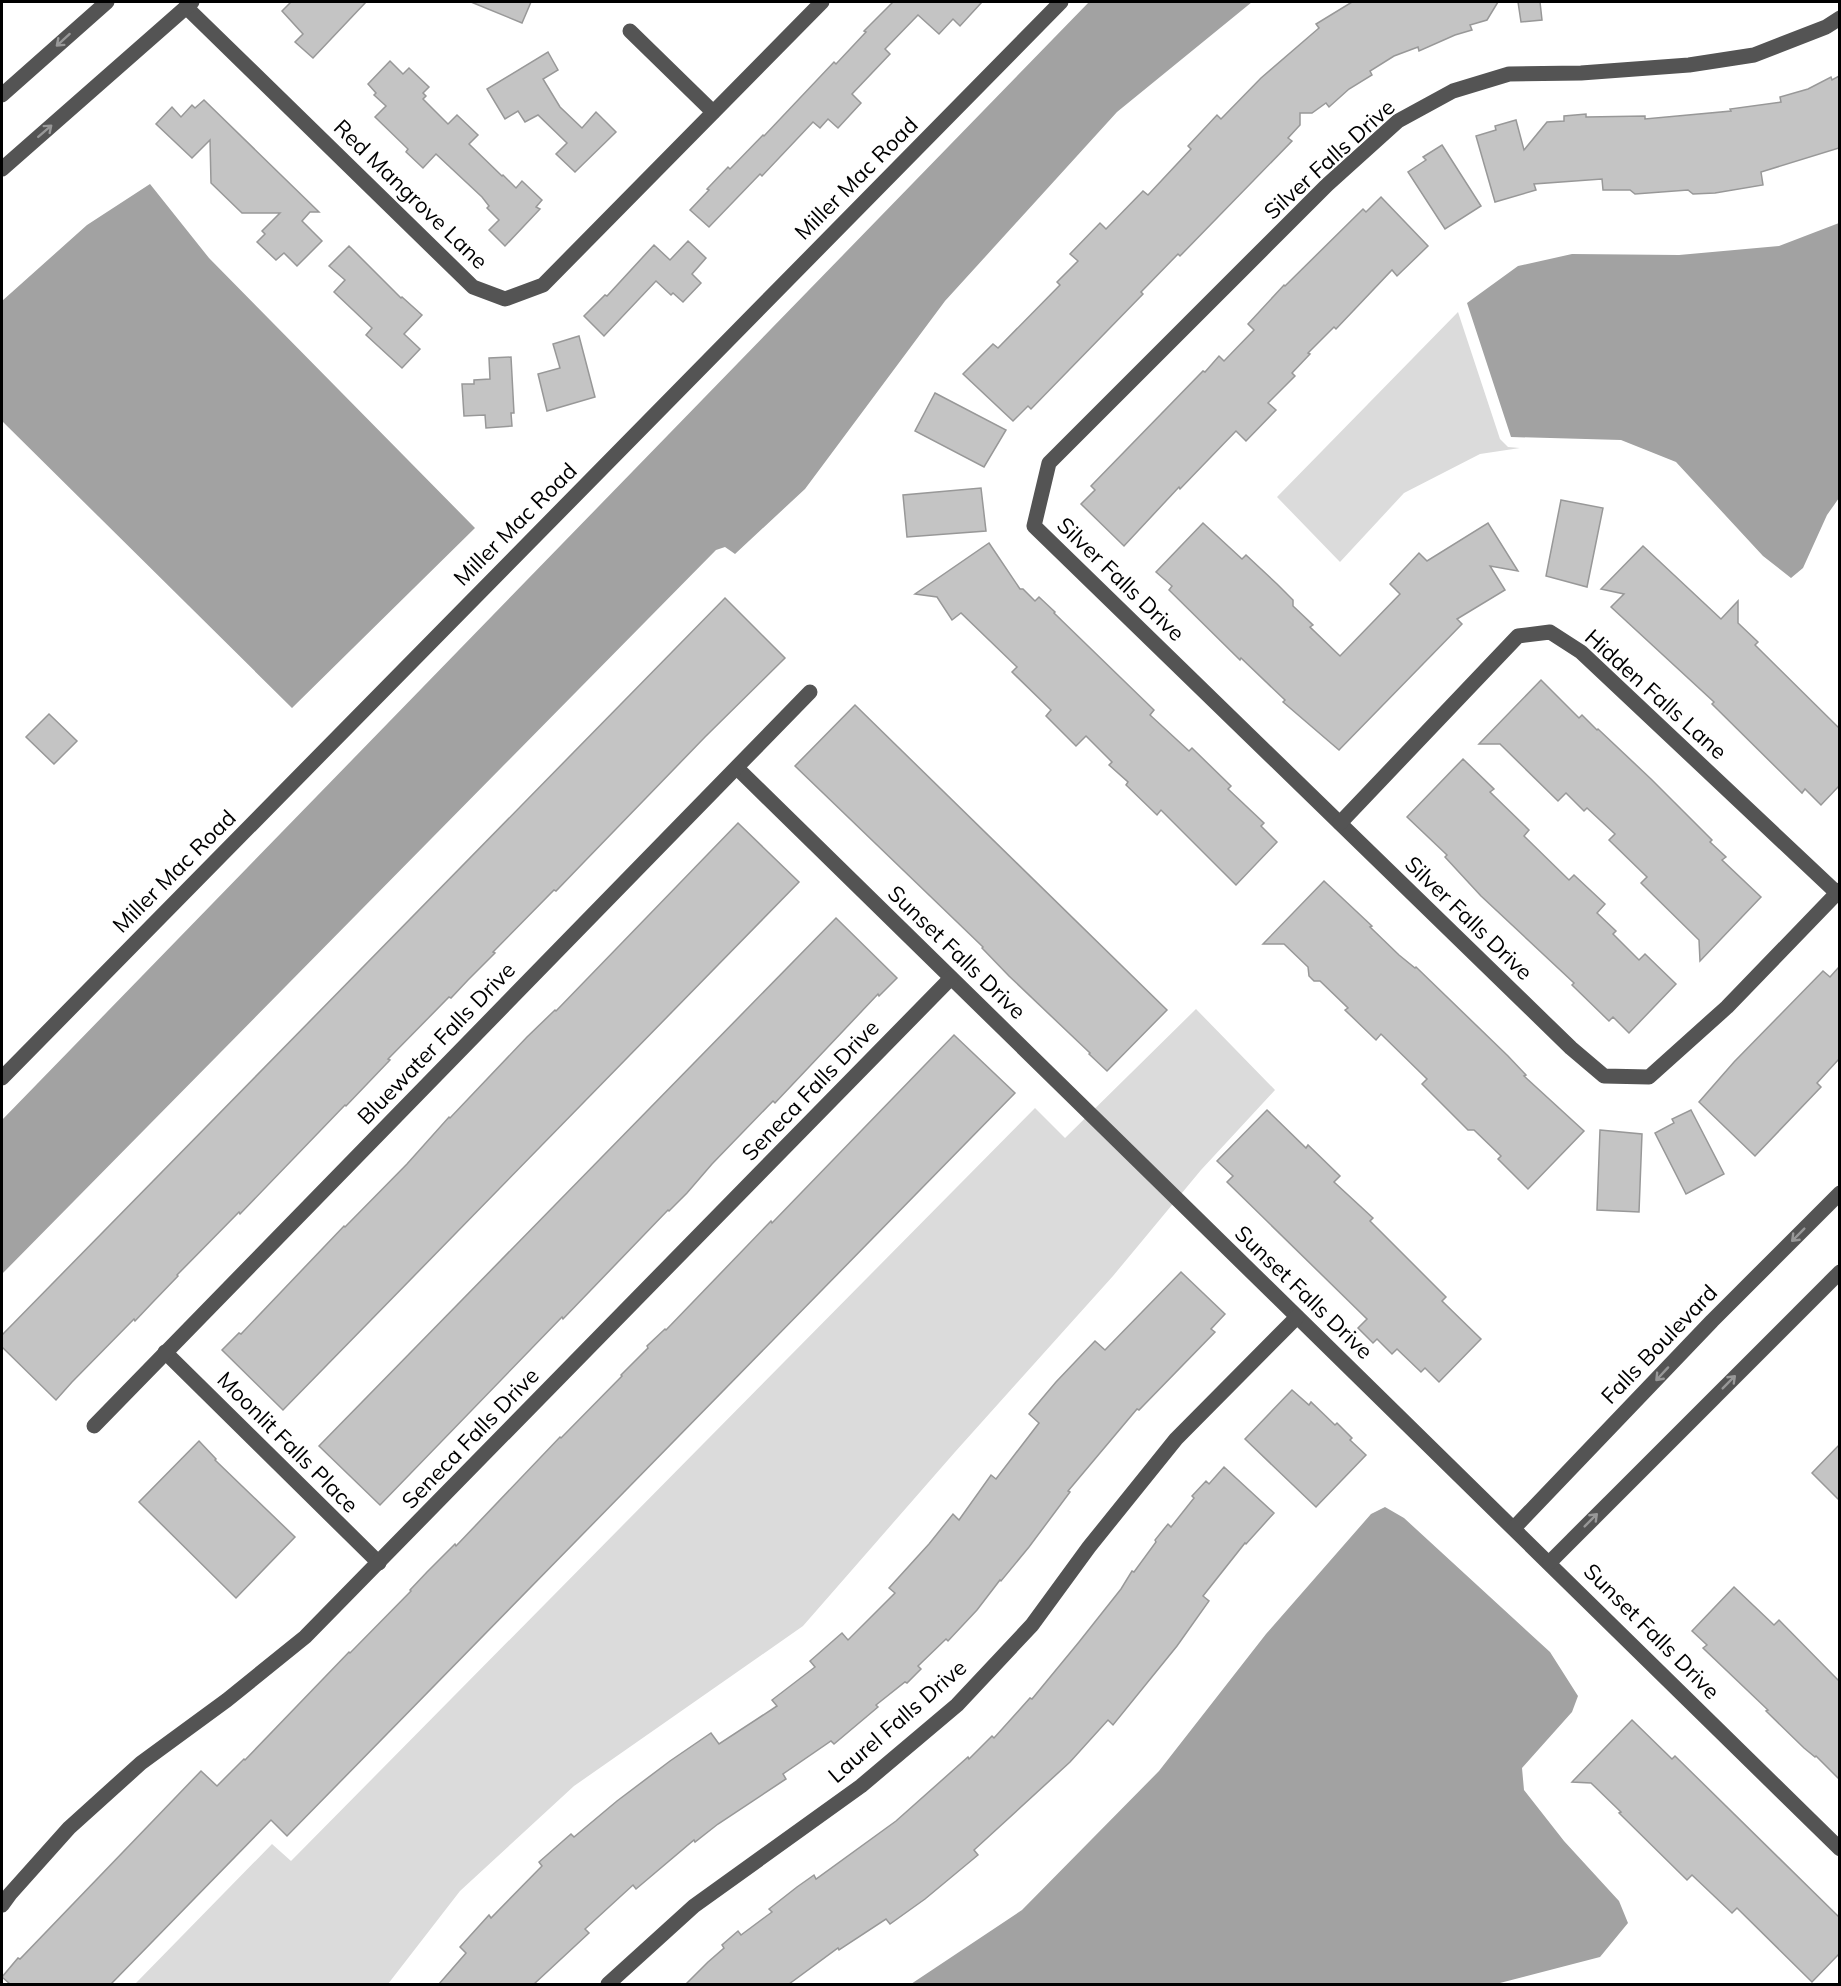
<svg xmlns="http://www.w3.org/2000/svg" width="1841" height="1986" font-family="Mulish,sans-serif">
<style>
.green{fill:#dbdbdb}
.water{fill:#a2a2a2}
.building{fill:#c4c4c4;stroke:#989898;stroke-width:1.5}
.lines{fill:none;stroke-linecap:round;stroke-linejoin:round}
.minor{stroke:#545454;stroke-width:15}
.oneway{stroke:#989898}
.labels{text-anchor:middle;stroke-width:4.5;stroke-linejoin:round;paint-order:stroke}
.street-label{font-size:22px;fill:#000;stroke:#fff}
</style>
<rect width="100%" height="100%" fill="#fff"/>
<g class="green">
<polygon points="1458,312 1500,439 1508,447 1520,448 1480,454 1404,493 1340,562 1277,497"/>
<polygon points="1196,1009 1275,1090 1201,1170 1113,1276 955,1452 803,1626 574,1786 460,1891 388,1984 135,1984 272,1844 291,1861 1035,1108 1065,1138"/>
</g>
<g class="water">
<polygon points="1089,2 1252,2 1117,112 945,301 805,489 735,554 725,547 716,550 2,1274 2,1120"/>
<polygon points="150,184 209,258 475,528 292,708 2,421 2,301 87,225"/>
<polygon points="1839,223 1839,498 1827,515 1803,568 1791,578 1763,556 1676,462 1621,440 1511,437 1467,303 1518,266 1572,254 1679,255 1779,246"/>
<polygon points="1385,1507 1404,1518 1550,1652 1578,1696 1572,1712 1522,1768 1524,1790 1564,1841 1619,1901 1628,1923 1600,1957 1496,1984 911,1984 1022,1910 1159,1771 1266,1634 1371,1514"/>
</g>
<g class="building">
<polygon points="291,2 366,2 313,58 295,42 303,34 282,11"/>
<polygon points="471,2 531,2 522,23"/>
<polygon points="893,2 982,2 960,26 953,19 939,34 918,15 885,49 890,54 852,94 861,103 838,128 828,119 820,128 813,122 762,176 760,174 709,227 690,210 709,190 707,189 728,167 730,169 763,135 764,136 834,62 836,64 866,32 864,31"/>
<polygon points="1352,2 1498,2 1487,20 1470,25 1472,30 1455,35 1419,51 1418,47 1394,56 1370,71 1372,75 1349,89 1329,107 1326,103 1312,113 1300,113 1300,125 1288,138 1292,141 1180,256 1178,254 1141,292 1143,294 1031,409 1028,406 1013,421 963,374 993,344 998,348 1060,285 1057,282 1078,261 1070,254 1100,223 1106,229 1143,191 1148,195 1191,149 1188,146 1217,115 1221,119 1261,78 1319,28 1316,24"/>
<polygon points="1518,2 1540,2 1542,20 1521,22"/>
<polygon points="548,52 558,70 543,79 560,107 582,128 596,112 616,132 575,172 556,154 567,143 538,115 525,122 518,111 505,119 487,89"/>
<polygon points="390,61 403,74 409,68 429,87 423,93 426,96 423,99 448,124 457,115 478,135 469,144 502,176 503,175 516,188 522,181 542,200 536,207 540,209 505,246 489,230 499,220 487,208 489,206 482,197 436,154 423,168 406,152 408,149 375,117 386,106 374,95 376,93 368,84"/>
<polygon points="1839,76 1839,148 1761,172 1763,185 1715,193 1693,194 1688,190 1635,194 1630,190 1603,190 1602,179 1534,184 1536,190 1495,202 1476,136 1496,130 1495,126 1516,120 1524,150 1547,122 1564,121 1564,116 1586,114 1586,117 1645,116 1645,119 1731,111 1730,109 1781,102 1780,97 1808,89 1831,77 1832,80"/>
<polygon points="204,100 319,212 310,212 302,221 322,241 297,266 284,253 276,260 257,242 265,234 262,231 280,213 242,213 211,183 210,140 192,158 156,124 172,107 181,117 192,105 195,108"/>
<polygon points="1442,145 1481,206 1445,229 1408,172 1426,160 1423,157"/>
<polygon points="1381,197 1428,246 1397,276 1392,270 1336,329 1334,327 1308,353 1310,354 1292,373 1295,376 1268,403 1276,410 1246,441 1236,431 1180,489 1179,487 1124,546 1081,504 1095,490 1091,486 1203,371 1205,372 1219,356 1224,361 1254,330 1248,324 1284,285 1285,286 1363,209 1366,212"/>
<polygon points="688,241 706,258 692,274 701,283 683,302 673,293 671,295 656,281 604,336 584,316 605,295 607,296 654,245 670,260"/>
<polygon points="349,246 401,298 402,297 422,315 404,334 420,349 402,368 366,335 372,328 334,292 345,280 329,266"/>
<polygon points="579,336 595,397 547,411 538,374 560,368 553,344"/>
<polygon points="511,357 514,413 511,413 512,426 486,428 485,415 464,416 462,384 474,384 474,380 490,379 489,358"/>
<polygon points="935,393 1006,430 984,467 915,431"/>
<polygon points="981,488 986,531 907,537 903,495"/>
<polygon points="1561,500 1603,508 1587,587 1546,576"/>
<polygon points="1203,523 1242,559 1246,555 1277,584 1293,600 1293,606 1313,625 1310,627 1340,656 1400,594 1390,584 1419,553 1427,561 1488,523 1518,571 1490,566 1505,590 1457,619 1462,624 1339,750 1283,702 1285,700 1241,658 1240,660 1169,590 1172,586 1156,572"/>
<polygon points="989,543 1020,589 1023,589 1035,601 1039,597 1055,612 1054,613 1154,710 1150,715 1189,751 1192,748 1231,786 1228,789 1264,823 1261,826 1277,842 1236,885 1161,810 1157,815 1126,785 1128,782 1109,765 1112,762 1086,736 1076,746 1046,716 1051,710 1012,672 1017,667 961,613 952,620 937,597 915,594"/>
<polygon points="1643,546 1721,619 1738,601 1738,623 1758,642 1755,645 1839,728 1839,786 1821,805 1805,789 1802,793 1712,704 1714,702 1611,607 1624,594 1601,589"/>
<polygon points="725,598 785,658 705,737 584,862 556,891 554,890 493,952 495,953 468,980 451,998 449,997 388,1059 390,1060 346,1106 345,1105 240,1214 239,1212 177,1275 178,1276 152,1303 135,1321 134,1319 72,1382 56,1400 2,1347 2,1335"/>
<polygon points="1541,680 1579,718 1582,715 1597,730 1598,729 1651,779 1712,840 1710,842 1726,857 1722,860 1761,897 1700,961 1699,940 1641,883 1647,877 1609,840 1615,834 1587,808 1584,811 1566,793 1558,801 1500,744 1479,744"/>
<polygon points="855,705 1167,1010 1107,1071 1089,1054 1090,1053 1009,976 982,948 983,947 795,766"/>
<polygon points="49,714 77,741 54,764 26,737"/>
<polygon points="1463,759 1494,789 1490,792 1529,830 1524,836 1569,880 1574,875 1605,904 1597,913 1616,931 1613,934 1639,960 1645,954 1676,984 1629,1033 1613,1017 1609,1021 1572,985 1574,983 1481,896 1445,857 1447,855 1407,817"/>
<polygon points="738,823 799,882 283,1410 222,1350 239,1333 241,1334 344,1226 345,1227 407,1164 449,1117 450,1118 527,1037 555,1010 556,1011"/>
<polygon points="1324,881 1372,926 1370,927 1399,955 1415,968 1416,967 1508,1056 1526,1075 1524,1076 1584,1131 1528,1189 1498,1159 1501,1156 1474,1130 1468,1130 1422,1084 1427,1079 1381,1034 1376,1040 1345,1010 1348,1008 1320,981 1314,981 1309,976 1308,967 1284,944 1263,944"/>
<polygon points="836,918 897,978 879,996 878,994 775,1103 773,1101 712,1164 687,1193 669,1211 668,1210 563,1319 562,1317 380,1505 319,1446"/>
<polygon points="1839,967 1839,1059 1817,1083 1821,1087 1755,1156 1699,1102 1734,1062 1823,971 1830,977"/>
<polygon points="954,1035 1015,1093 287,1836 271,1820 111,1984 10,1984 2,1977 18,1958 20,1959 201,1771 217,1786 244,1759 245,1760 349,1652 350,1653 411,1591 410,1590 427,1572 455,1544 456,1546 560,1437 561,1438 622,1376 621,1375 648,1348 647,1346 665,1329 666,1330 771,1221 772,1223"/>
<polygon points="1267,1110 1306,1148 1308,1145 1340,1176 1334,1182 1373,1218 1370,1221 1446,1297 1442,1301 1481,1339 1439,1382 1425,1368 1421,1372 1397,1349 1392,1354 1377,1339 1373,1343 1358,1328 1367,1319 1227,1182 1233,1176 1217,1161"/>
<polygon points="1691,1110 1724,1174 1686,1194 1655,1133 1674,1123 1672,1119"/>
<polygon points="1600,1130 1642,1134 1639,1212 1597,1210"/>
<polygon points="1181,1272 1225,1314 1211,1329 1215,1332 1139,1410 1137,1409 1068,1491 1070,1492 1029,1547 1001,1581 1000,1580 977,1610 948,1641 946,1639 918,1666 921,1669 907,1683 905,1682 876,1705 878,1707 834,1744 831,1741 783,1774 786,1779 718,1824 695,1842 694,1840 636,1889 633,1885 585,1929 589,1933 534,1984 439,1984 466,1953 460,1947 489,1915 491,1918 542,1866 539,1862 571,1834 574,1837 617,1801 670,1761 711,1733 719,1744 777,1706 772,1700 815,1667 810,1661 842,1633 848,1640 895,1593 889,1588 929,1544 953,1514 959,1520 991,1475 996,1479 1039,1423 1029,1414 1056,1382 1095,1341 1105,1350"/>
<polygon points="1292,1390 1309,1405 1311,1402 1335,1425 1337,1423 1352,1438 1350,1440 1366,1455 1316,1507 1245,1439"/>
<polygon points="199,1441 216,1459 215,1460 295,1537 236,1598 139,1502"/>
<polygon points="1839,1445 1839,1500 1812,1473"/>
<polygon points="1224,1467 1274,1513 1246,1544 1245,1543 1203,1596 1209,1601 1177,1646 1113,1725 1108,1720 1070,1762 974,1850 978,1855 925,1899 890,1924 886,1919 839,1950 838,1948 789,1984 686,1984 708,1962 724,1948 722,1945 738,1931 741,1935 772,1912 769,1909 797,1887 814,1875 816,1879 896,1821 968,1757 969,1759 992,1736 994,1738 1030,1698 1032,1699 1079,1642 1121,1589 1132,1571 1134,1572 1156,1542 1155,1540 1168,1524 1171,1527 1194,1498 1192,1496 1206,1481 1209,1484"/>
<polygon points="1734,1587 1774,1625 1779,1620 1839,1681 1839,1779 1816,1756 1815,1757 1804,1748 1766,1711 1768,1710 1703,1648 1707,1645 1692,1631"/>
<polygon points="1632,1720 1672,1759 1675,1756 1839,1917 1839,1954 1812,1982 1737,1908 1732,1913 1692,1875 1687,1880 1619,1813 1621,1812 1591,1783 1572,1782"/>
</g>
<g class="lines">
<g class="minor">
<polyline points="186,7 473,287 505,299 543,285 822,2"/>
<polyline points="1840,18 1826,27 1754,55 1689,65 1581,73 1509,74 1453,91 1398,121 1327,185 1049,463 1034,526 1571,1048 1604,1076 1649,1077 1727,1007 1840,890"/>
<polyline points="630,31 713,112"/>
<polyline points="2,95 107,2"/>
<polyline points="2,169 192,2"/>
<path d="M737,768C1104,1129 1474,1486 1840,1849"/>
<polyline points="1340,823 1518,636 1550,632 1581,652 1837,893"/>
<polyline points="2,1078 1061,2"/>
<polyline points="165,1352 379,1563"/>
<polyline points="94,1426 810,692"/>
<polyline points="1514,1528 1712,1321 1840,1193"/>
<polyline points="1550,1562 1840,1272"/>
<polyline points="2,1905 10,1894 69,1828 141,1763 227,1700 305,1637 951,978"/>
<polyline points="608,1984 694,1906 861,1786 957,1705 1032,1625 1089,1547 1176,1439 1297,1317"/>
</g>
</g>
<defs><path id="oneway-shaft" d="M-6 0H5M1.5-3L5.5 0L1.5 3" fill="none" stroke-width="1.6" stroke-linecap="round" stroke-linejoin="round" transform="scale(1.5)"/></defs>
<g class="oneway">
<use href="#oneway-shaft" transform="translate(63 40) rotate(138)"/>
<use href="#oneway-shaft" transform="translate(45 131) rotate(-41)"/>
<use href="#oneway-shaft" transform="translate(1798 1235) rotate(135)"/>
<use href="#oneway-shaft" transform="translate(1662 1374) rotate(133)"/>
<use href="#oneway-shaft" transform="translate(1729 1382) rotate(-45)"/>
<use href="#oneway-shaft" transform="translate(1591 1520) rotate(-45)"/>
</g>
<g class="labels">
<g class="street-label">
<text transform="translate(1329 159) rotate(-42)" y="8">Silver Falls Drive</text>
<text transform="translate(856 178) rotate(-45)" y="8">Miller Mac Road</text>
<text transform="translate(411 194) rotate(44)" y="8">Red Mangrove Lane</text>
<text transform="translate(515 524) rotate(-45)" y="8">Miller Mac Road</text>
<text transform="translate(1121 579) rotate(44)" y="8">Silver Falls Drive</text>
<text transform="translate(1656 694) rotate(42)" y="8">Hidden Falls Lane</text>
<text transform="translate(174 871) rotate(-45)" y="8">Miller Mac Road</text>
<text transform="translate(1469 918) rotate(44)" y="8">Silver Falls Drive</text>
<text transform="translate(957 952) rotate(44)" y="8">Sunset Falls Drive</text>
<text transform="translate(436 1043) rotate(-46)" y="8">Bluewater Falls Drive</text>
<text transform="translate(810 1090) rotate(-46)" y="8">Seneca Falls Drive</text>
<text transform="translate(1304 1292) rotate(44)" y="8">Sunset Falls Drive</text>
<text transform="translate(1659 1344) rotate(-46)" y="8">Falls Boulevard</text>
<text transform="translate(470 1438) rotate(-46)" y="8">Seneca Falls Drive</text>
<text transform="translate(288 1442) rotate(45)" y="8">Moonlit Falls Place</text>
<text transform="translate(1652 1631) rotate(45)" y="8">Sunset Falls Drive</text>
<text transform="translate(897 1721) rotate(-41)" y="8">Laurel Falls Drive</text>
</g>
</g>
<rect width="1841" height="1986" fill="none" stroke="#000000" stroke-width="6"/>
</svg>
